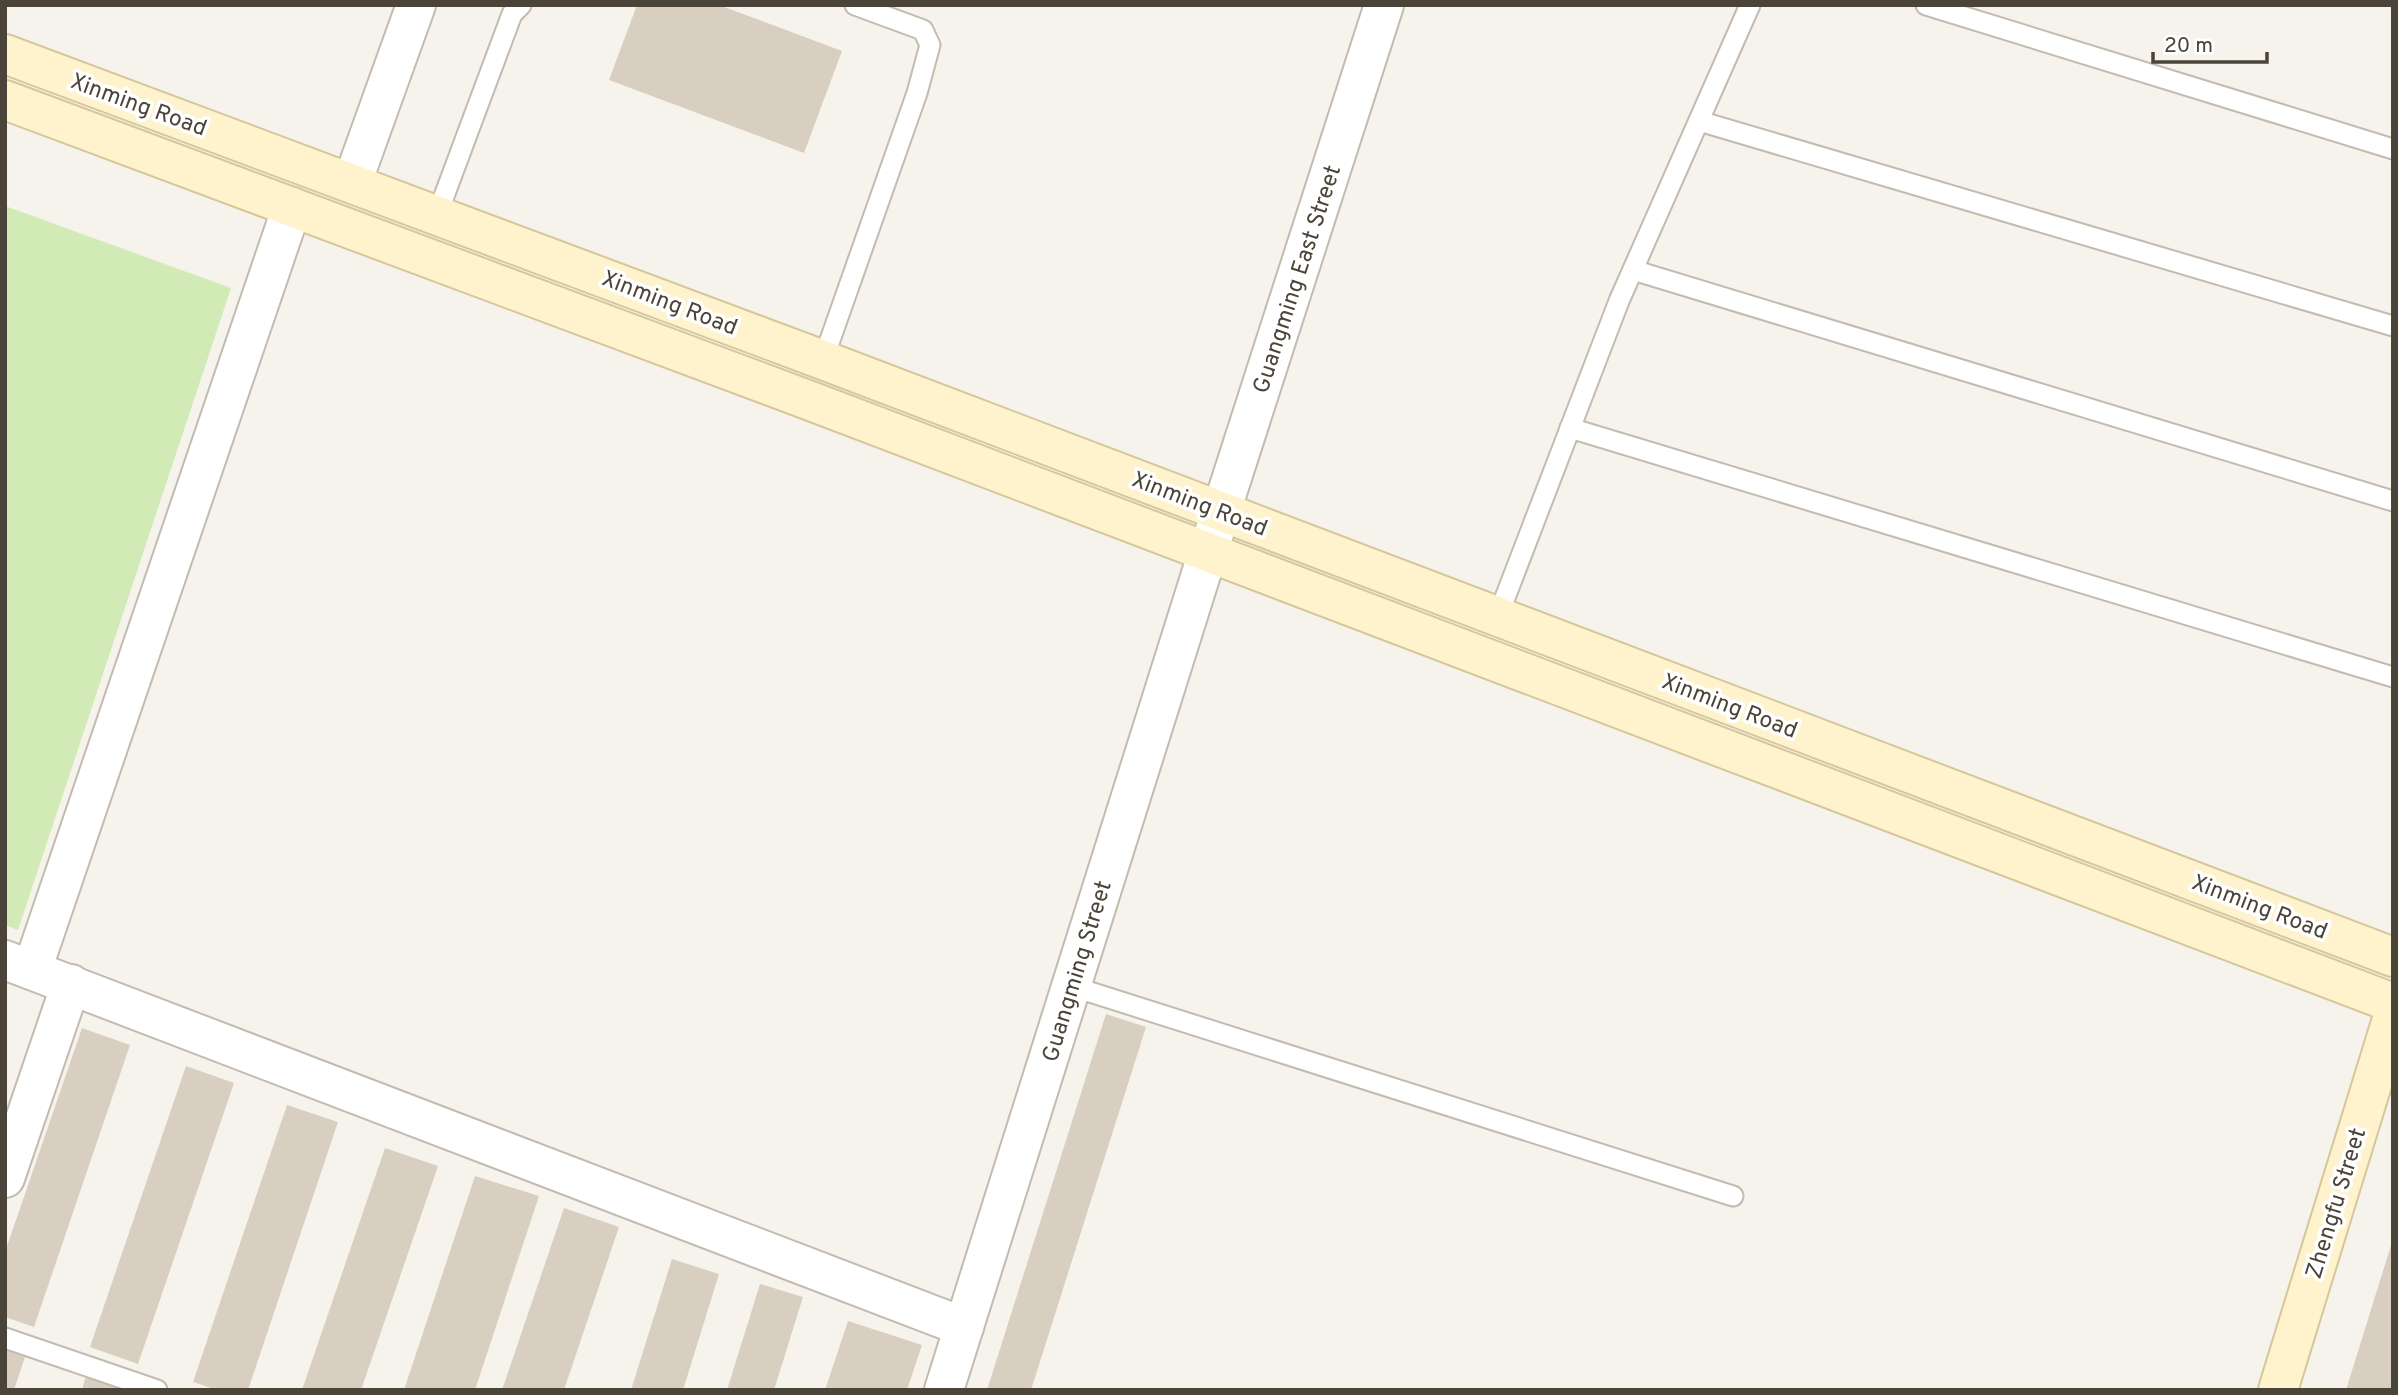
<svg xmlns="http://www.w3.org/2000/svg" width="2398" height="1395" font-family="Overpass,sans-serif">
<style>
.green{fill:#d2eab5}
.building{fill:#d8cfc1}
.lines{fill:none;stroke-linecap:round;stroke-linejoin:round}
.lane-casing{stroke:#c2bbae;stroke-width:23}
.street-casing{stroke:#c2bbae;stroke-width:42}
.secondary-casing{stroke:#d6c79b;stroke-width:42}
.lane{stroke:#fff;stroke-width:19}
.street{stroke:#fff;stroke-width:38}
.secondary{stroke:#fff3cd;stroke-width:38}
.labels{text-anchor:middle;stroke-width:7;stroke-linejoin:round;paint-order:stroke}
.street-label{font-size:23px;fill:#4b4439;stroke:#fff}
</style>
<rect width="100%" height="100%" fill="#f6f3ec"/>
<polygon class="green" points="5,206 231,288 18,930 5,925"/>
<g class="building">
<polygon points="637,5 719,5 842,51 804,153 609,80"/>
<polygon points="1106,1014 1146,1027 1031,1390 987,1390"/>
<polygon points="82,1028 130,1045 34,1327 5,1317 5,1252"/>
<polygon points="186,1066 234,1083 138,1364 90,1347"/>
<polygon points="287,1105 338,1122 248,1390 217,1390 193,1382"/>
<polygon points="385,1148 438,1166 361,1390 302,1390"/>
<polygon points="475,1176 539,1196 475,1390 404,1390"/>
<polygon points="564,1208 619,1227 564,1390 502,1390"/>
<polygon points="2392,1242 2393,1390 2346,1390"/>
<polygon points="672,1259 719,1274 683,1390 631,1390"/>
<polygon points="760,1284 803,1297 774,1390 727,1390"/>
<polygon points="848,1321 922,1345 907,1390 825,1390"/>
<polygon points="5,1350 25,1357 14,1390 5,1390"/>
<polygon points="86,1375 128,1390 82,1390"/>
</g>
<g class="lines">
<defs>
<g id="lane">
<polyline points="1926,5 2393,149"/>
<polyline points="1699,121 2393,326"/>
<polyline points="437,215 512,14 521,5"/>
<polyline points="1633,270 2393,501"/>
<polyline points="823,360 917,93 930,45 923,30 855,5"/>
<polyline points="1570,428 2393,677"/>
<polyline points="1498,616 1619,301 1750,5"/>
<polyline points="1071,986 1733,1196"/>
<polyline points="5,1338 157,1390"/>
</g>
<g id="street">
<polyline points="352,183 416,5"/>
<polyline points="5,960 964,1327"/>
<polyline points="32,970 292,207"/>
<polyline points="5,1178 71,984"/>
<polyline points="944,1390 1208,552 1384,5"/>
</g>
<g id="secondary">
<polyline points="5,54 823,360 2393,957"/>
<polyline points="5,100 808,400 2393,1003"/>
<polyline points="2278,1390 2393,1016"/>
</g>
</defs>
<use href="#lane" class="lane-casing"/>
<use href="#street" class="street-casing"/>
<use href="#secondary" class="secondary-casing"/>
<use href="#lane" class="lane"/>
<use href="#street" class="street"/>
<use href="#secondary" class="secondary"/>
</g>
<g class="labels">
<g class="street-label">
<text transform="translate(139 104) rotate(20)" y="8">Xinming Road</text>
<text transform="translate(1296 279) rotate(-72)" y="8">Guangming East Street</text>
<text transform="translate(670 302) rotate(21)" y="8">Xinming Road</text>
<text transform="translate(1200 503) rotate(21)" y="8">Xinming Road</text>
<text transform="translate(1730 705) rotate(21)" y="8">Xinming Road</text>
<text transform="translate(2260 906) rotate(21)" y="8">Xinming Road</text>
<text transform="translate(1076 971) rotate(-73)" y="8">Guangming Street</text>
<text transform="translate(2335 1203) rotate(-73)" y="8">Zhengfu Street</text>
</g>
</g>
<rect width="2398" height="1395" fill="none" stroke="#4b4439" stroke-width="14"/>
<path d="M2153 52v10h114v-10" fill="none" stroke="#4b4439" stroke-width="3.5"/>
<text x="2164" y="52" font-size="21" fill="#4b4439" stroke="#ffffff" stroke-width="5" paint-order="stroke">20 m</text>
</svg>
